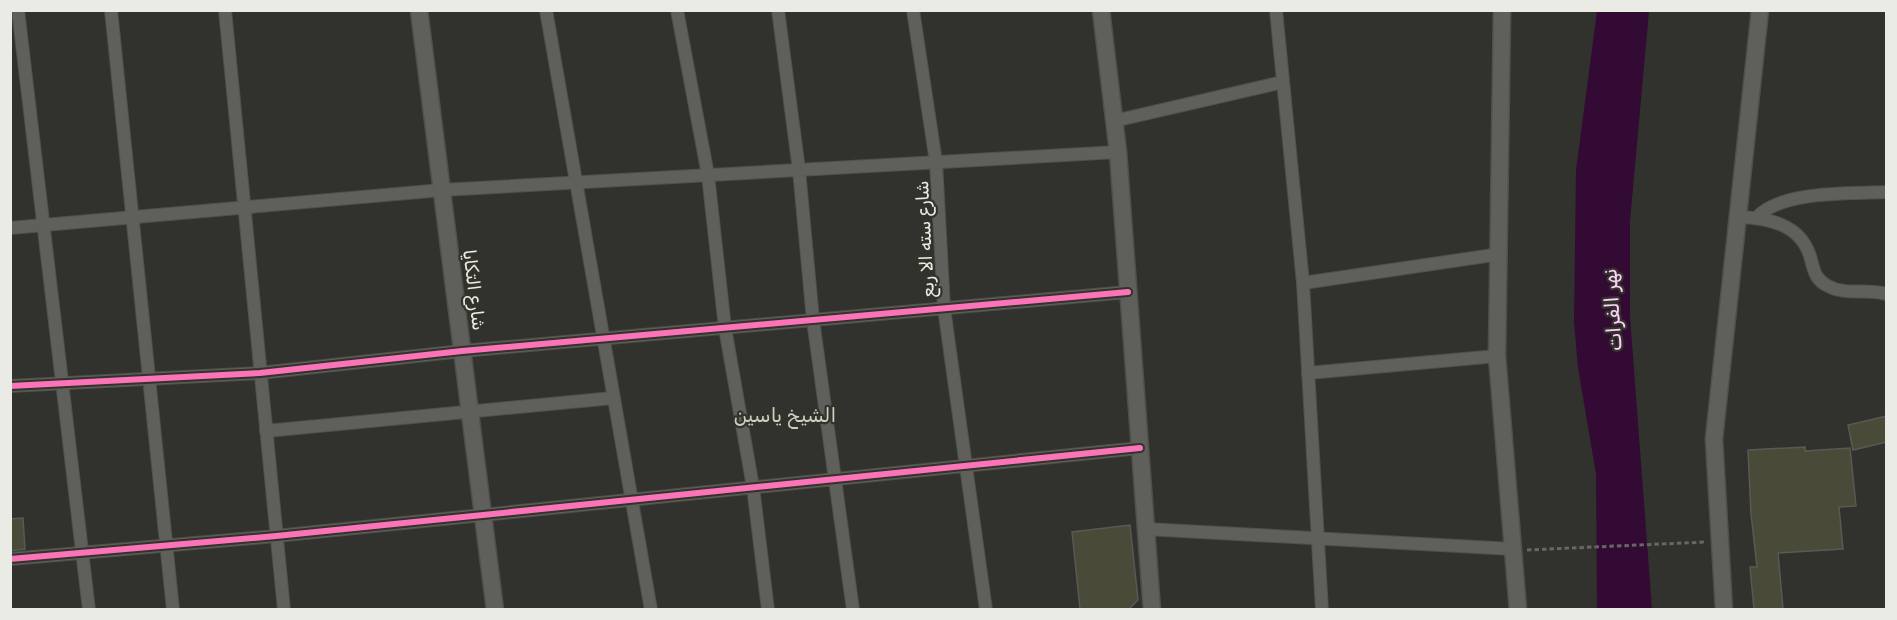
<svg xmlns="http://www.w3.org/2000/svg" width="1897" height="620" font-family="Rubik,'Noto Sans Arabic',sans-serif">
<style>
.water{fill:#330a34}
.building{fill:#4a4a39;stroke:#595955;stroke-width:1.5}
.lines{fill:none;stroke-linecap:round;stroke-linejoin:round}
.street-casing{stroke:#4f504c;stroke-width:14}
.secondary-casing{stroke:#4f504c;stroke-width:19}
.path{stroke:#676764;stroke-width:3;stroke-dasharray:4.5 3;stroke-linecap:butt}
.street{stroke:#5f5f5c;stroke-width:12}
.secondary{stroke:#5f5f5c;stroke-width:16}
.cycleway-casing{stroke:#33332b;stroke-width:10}
.cycleway{stroke:#fb73b8;stroke-width:6}
.labels{text-anchor:middle;stroke-width:4.5;stroke-linejoin:round;paint-order:stroke}
.street-label{font-size:18px;fill:#ebebe6;stroke:#33332b}
.water-label{font-size:20px;font-style:italic;fill:#ffd2fe;stroke:#33332b}
.neighbourhood-label{font-size:20px;fill:#cdcec4;stroke:#33332b}
</style>
<rect width="100%" height="100%" fill="#31312d"/>
<polygon class="water" points="1597,11 1649,11 1630,221 1630,317 1652,609 1597,609 1596,474 1578,368 1574,322 1576,170"/>
<g class="building">
<polygon points="1887,416 1887,442 1853,450 1848,425"/>
<polygon points="1805,447 1805,451 1850,448 1856,506 1839,507 1843,549 1778,553 1783,609 1754,609 1750,567 1757,567 1751,514 1748,450"/>
<polygon points="23,518 25,549 10,551 10,519"/>
<polygon points="1130,525 1138,600 1129,609 1080,609 1072,532"/>
</g>
<g class="lines">
<defs>
<g id="street">
<polyline points="18,10 89,610"/>
<polyline points="111,10 173,610"/>
<polyline points="225,10 284,610"/>
<polyline points="546,10 651,610"/>
<polyline points="677,10 708,175 725,328 753,487 768,610"/>
<polyline points="778,10 799,170 813,320 853,610"/>
<polyline points="913,10 936,162 944,308 986,610"/>
<polyline points="1276,10 1303,283 1322,610"/>
<polyline points="1114,121 1283,82"/>
<path d="M1739,217C1768,218 1800,224 1810,256C1814,269 1814,279 1828,286C1846,296 1868,288 1886,294"/>
<path d="M1757,217C1783,190 1850,194 1886,192"/>
<polyline points="10,228 442,190 1118,152"/>
<polyline points="1303,283 1500,254"/>
<polyline points="1308,373 1497,356"/>
<polyline points="10,386 260,373 462,351 1128,292"/>
<polyline points="266,431 613,398"/>
<polyline points="1146,529 1513,549"/>
<polyline points="10,559 276,536 1140,448"/>
</g>
<g id="secondary">
<polyline points="419,10 495,610"/>
<polyline points="1101,10 1118,152 1152,610"/>
<polyline points="1502,10 1497,356 1518,610"/>
<polyline points="1724,610 1714,439 1760,10"/>
</g>
</defs>
<use href="#street" class="street-casing"/>
<use href="#secondary" class="secondary-casing"/>
<polyline class="path" points="1527,550 1706,542"/>
<use href="#street" class="street"/>
<use href="#secondary" class="secondary"/>
<defs>
<g id="cycleway">
<polyline points="10,386 260,373 462,351 1128,292"/>
<polyline points="10,559 276,536 1140,448"/>
</g>
</defs>
<use href="#cycleway" class="cycleway-casing"/>
<use href="#cycleway" class="cycleway"/>
</g>
<g class="labels">
<g class="street-label">
<text transform="translate(925 239) rotate(-93)" y="6">شارع سته الا ربع</text>
<text transform="translate(474 290) rotate(83)" y="6">شارع التكايا</text>
</g>
<g class="water-label">
<text transform="translate(1612 310) rotate(-94)" y="7">نهر الفرات</text>
</g>
<g class="neighbourhood-label">
<text x="785" y="422">الشيخ ياسين</text>
</g>
</g>
<rect width="1897" height="620" fill="none" stroke="#ebebe6" stroke-width="24"/>
</svg>
